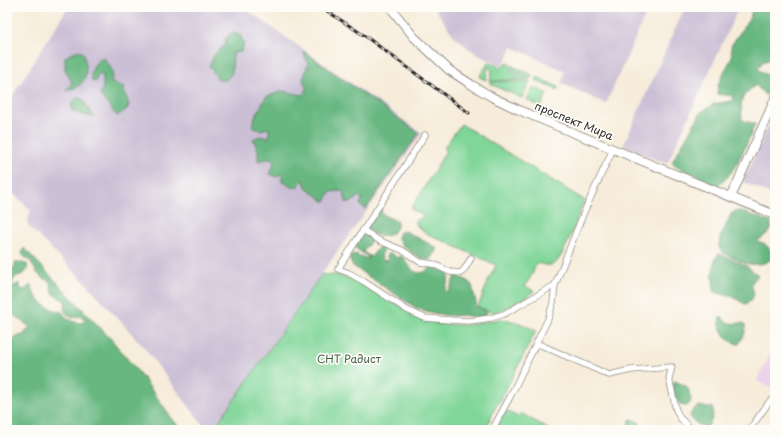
<svg xmlns="http://www.w3.org/2000/svg" width="782" height="437" font-family="'Playpen Sans',sans-serif">
<style>
.built{fill:#ecd1ea}
.industrial{fill:#cbbfd5}
.green{fill:#80d699;stroke:#568062}
.forest{fill:#68b781;stroke:#4a7156}
.lines{fill:none;stroke-linecap:round;stroke-linejoin:round}
.street-casing{stroke:#918c82;stroke-width:7}
.secondary-casing{stroke:#918c82;stroke-width:10}
.street{stroke:#fff;stroke-width:5.5}
.secondary{stroke:#fff;stroke-width:8}
.rail-casing{stroke:#2b2b2b;stroke-width:3}
.rail{stroke:#fdfcf7;stroke-width:1.5;stroke-dasharray:4.5;stroke-linecap:butt}
.labels{text-anchor:middle;stroke-width:3.5;stroke-linejoin:round;paint-order:stroke}
.street-label{font-size:11px;fill:#2b2b2b;stroke:#fdfcf7}
.park-label{font-size:11px;fill:#445e4c;stroke:#fdfcf7}
</style>
<rect width="100%" height="100%" fill="#fdfcf7"/>
<filter id="ink" filterUnits="userSpaceOnUse"><feTurbulence type="fractalNoise" baseFrequency=".025" numOctaves="2"/><feDisplacementMap in="SourceGraphic" scale="8" xChannelSelector="R" yChannelSelector="G"/><feConvolveMatrix kernelMatrix="1 2 1 2 8 2 1 2 1" color-interpolation-filters="sRGB"/></filter>
<filter id="wash" filterUnits="userSpaceOnUse"><feTurbulence type="fractalNoise" baseFrequency=".012" numOctaves="4" result="noise"/><feDisplacementMap in="SourceGraphic" scale="16" xChannelSelector="R" yChannelSelector="G"/><feGaussianBlur stdDeviation="0.9" result="paint"/><feColorMatrix in="noise" values="0 0 0 0 0 0 0 0 0 0 0 0 0 0 0 0 0 1.4 0 .05"/><feComposite in="paint" operator="in"/></filter>
<g filter="url(#wash)">
<rect width="100%" height="100%" fill="#f7ecda"/>
<polygon class="built" points="771,351 775,353 775,390 757,381"/>
<g class="industrial">
<polygon points="68,7 243,7 422,133 325,269 213,430 207,430 142,345 86,283 28,226 28,219 31,211 11,191 7,174 7,105"/>
<polygon points="434,7 649,7 606,104 561,83 565,71 512,47 506,60 501,65 480,56 468,48 453,35"/>
<polygon points="685,7 739,7 667,164 623,146"/>
<polygon points="775,111 775,196 743,182"/>
</g>
<g class="green">
<polygon points="489,62 502,68 506,63 532,75 531,78 511,69 510,71 530,79 490,81 492,69 488,68 486,80 479,77"/>
<polygon points="537,77 558,87 557,90 536,81"/>
<polygon points="530,81 522,98 490,84 490,82"/>
<polygon points="533,87 547,93 541,107 527,100"/>
<path d="M461,124L584,200C580,212 563,260 554,264C547,267 542,264 536,263L533,273L525,286L534,291C523,302 507,308 493,313L478,307L489,279L496,265L426,233L418,227L415,221L423,217L422,215L411,209L445,153V146Z"/>
<polygon points="322,274 327,275 339,275 362,283 425,320 439,324 465,325 479,323 499,319 509,320 522,324 536,331 499,403 496,406 485,430 213,430"/>
<polygon points="505,410 518,417 521,413 550,430 495,430"/>
<polygon points="631,419 640,423 637,430 626,430"/>
</g>
<g class="forest">
<path d="M753,7H775V31L771,40L775,43V58L762,62L758,69L773,79L766,96L756,85C739,97 741,100 742,120L755,124C750,137 730,187 714,185C704,184 703,179 696,175C686,170 680,172 672,162L701,112L714,104L732,101L733,96L717,94L718,85L732,57L731,46L750,17Z"/>
<polygon points="232,33 240,35 244,44 241,52 233,53 232,73 226,80 219,80 209,66 215,54 225,45 226,38"/>
<path d="M78,50L84,54C86,66 89,79 78,86C74,89 69,89 66,91L72,82L65,69V57Z"/>
<polygon points="303,51 419,133 366,209 360,205 362,199 359,196 351,203 346,202 343,191 330,192 325,202 306,187 303,179 298,187 291,187 282,181 282,173 276,177 270,174 274,165 272,158 258,161 258,150 253,139 260,136 269,138 269,128 260,130 252,127 255,117 266,97 282,91 303,95 307,89 303,80 308,64"/>
<polygon points="101,58 106,60 113,72 111,82 123,87 129,105 127,109 117,116 100,95 103,86 103,76 100,74 97,76 96,81 92,81 91,73 95,64"/>
<polygon points="77,98 82,99 94,117 80,114 72,110 72,103"/>
<path d="M380,207L382,209L381,212C386,217 391,219 397,220C397,222 397,224 397,227C395,232 387,237 381,236C376,236 371,232 366,229Z"/>
<path d="M735,211H740L771,222V230L762,238L757,240L758,242C767,242 769,249 773,255C771,264 757,265 749,264C743,263 728,255 722,252L719,247L720,238L731,214Z"/>
<path d="M405,231L437,248C435,253 433,260 428,260C422,261 401,246 399,241C397,238 399,235 400,232H403Z"/>
<path d="M364,232L371,238L370,242L363,252L371,257L382,243L384,246V250L381,256L384,261L388,260L387,257L388,253L394,255L396,258L400,256C406,259 407,263 411,268C417,276 426,273 432,266L448,273L449,278L445,290L447,292C452,287 452,280 456,275L466,280L472,285L477,307L486,311L487,314L484,316L474,318L469,316L463,315L453,316L438,314L418,309L363,273L352,265L349,258L351,255L355,254L368,259V257L354,247Z"/>
<path d="M24,248L111,339L143,378L174,421L182,430H7V348L15,337L23,335L30,327L7,310V258L9,260L13,271H14L15,263L17,262L27,264C29,274 22,274 15,277L12,283V286H16L17,284H20V288L24,290L31,285C36,302 46,308 62,312C67,319 72,322 81,323L85,321V319C80,315 78,316 73,318C65,314 62,310 66,302C57,294 52,300 51,283C47,279 44,279 40,276C36,273 34,267 31,262C27,258 24,258 22,253Z"/>
<path d="M718,254H720L745,265L758,275L751,284L754,293C753,299 751,302 745,304L733,297L714,292C713,281 711,263 718,254Z"/>
<path d="M720,317H722C728,327 735,322 744,323C749,330 742,338 739,344C727,343 717,328 720,317Z"/>
<polygon points="675,381 686,386 688,388 691,399 690,403 686,406 684,406 679,403 676,399 673,388 673,383"/>
<path d="M700,406L709,408L713,407C714,414 712,422 707,427C700,427 693,422 690,416C692,410 695,408 700,406Z"/>
</g>
</g>
<g filter="url(#ink)">
<g class="lines">
<defs>
<g id="street">
<polyline points="425,135 338,269 349,273 363,281 407,310 425,318 450,320 469,321 491,318 504,314 555,285"/>
<polyline points="363,230 380,241 402,250 420,262 433,264 450,272 461,273 466,267 471,258"/>
<polyline points="536,343 609,375 631,370 672,367 669,378 676,410 680,418 692,430"/>
<polyline points="492,430 510,397 548,319 553,303 555,285 584,212 613,149"/>
<polyline points="749,430 770,401"/>
</g>
<g id="secondary">
<polyline points="390,7 414,37 449,70 472,85 492,97 519,110 564,129 775,215"/>
<polyline points="731,197 775,99"/>
</g>
</defs>
<use href="#street" class="street-casing"/>
<use href="#secondary" class="secondary-casing"/>
<use href="#street" class="street"/>
<use href="#secondary" class="secondary"/>
<defs>
<polyline id="rail" points="321,7 365,36 469,113"/>
</defs>
<use href="#rail" class="rail-casing"/>
<use href="#rail" class="rail"/>
</g>
</g>
<g class="labels">
<g class="street-label">
<text transform="translate(574 121) rotate(22)" y="4">проспект Мира</text>
</g>
<g class="park-label">
<text x="349" y="363">СНТ Радист</text>
</g>
</g>
<rect width="782" height="437" fill="none" stroke="#fdfcf7" stroke-width="24"/>
</svg>
